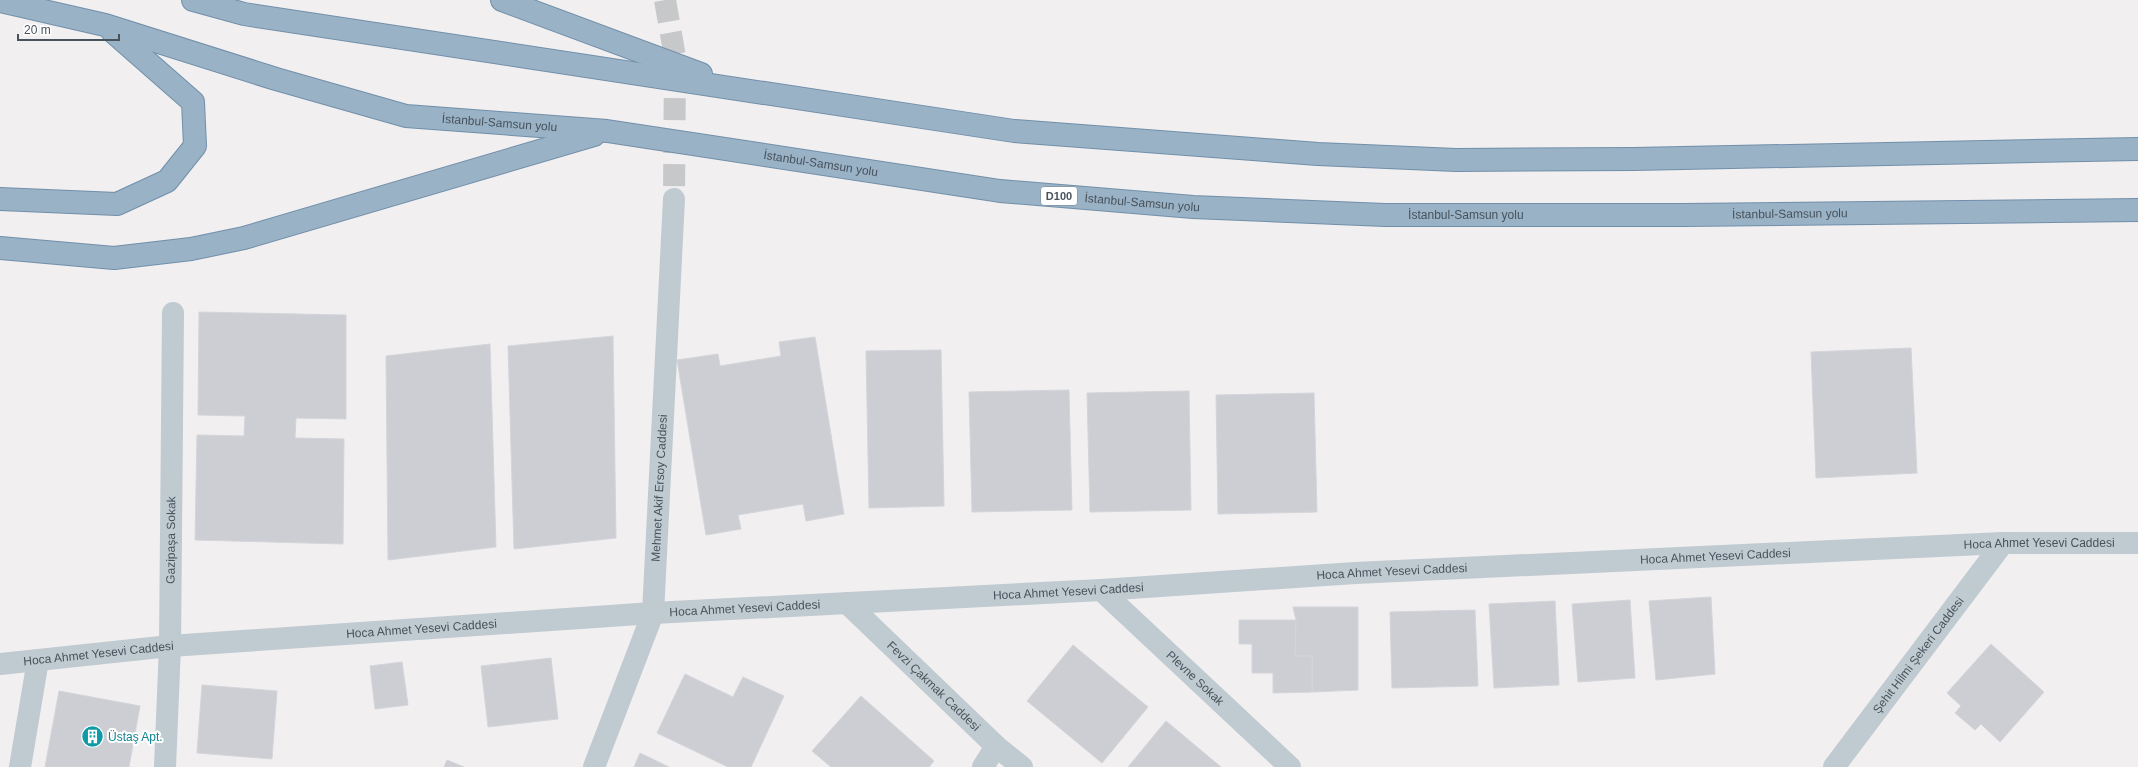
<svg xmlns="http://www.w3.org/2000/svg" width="2138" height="767" font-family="Helvetica,sans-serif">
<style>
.building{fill:#ccced4;stroke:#d3d5da}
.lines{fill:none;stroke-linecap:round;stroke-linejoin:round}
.minor-tunnel{stroke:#c6c8ca;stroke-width:22;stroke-dasharray:22 11;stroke-linecap:butt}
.trunk-casing{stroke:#718faa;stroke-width:24}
.minor{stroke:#bfcad1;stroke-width:22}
.tertiary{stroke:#bfcad1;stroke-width:22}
.trunk{stroke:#9ab2c6;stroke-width:22}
.labels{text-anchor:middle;stroke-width:4;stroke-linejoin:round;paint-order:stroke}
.shield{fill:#fff;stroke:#7e878d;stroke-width:1}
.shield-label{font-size:11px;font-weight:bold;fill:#47535c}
.street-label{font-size:12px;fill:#47535c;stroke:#fff}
.culture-label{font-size:12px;fill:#0d838f;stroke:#fff;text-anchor:start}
</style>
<rect width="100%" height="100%" fill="#f1efef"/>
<g class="building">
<polygon points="199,312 346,315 346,419 296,418 295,438 344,439 343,544 195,540 197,435 244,436 245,416 198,415"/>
<polygon points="613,336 616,538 514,549 508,346"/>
<polygon points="815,337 844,514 806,521 803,504 738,515 741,529 706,535 677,360 718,354 720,366 781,356 779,342"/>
<polygon points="490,344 496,547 388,560 386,356"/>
<polygon points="1911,348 1917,473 1816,478 1811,352"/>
<polygon points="941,350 944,506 869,508 866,351"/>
<polygon points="1069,390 1072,510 972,512 969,392"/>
<polygon points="1189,391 1191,510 1090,512 1087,393"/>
<polygon points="1314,393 1317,512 1218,514 1216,395"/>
<polygon points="1711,597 1715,674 1656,680 1649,601"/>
<polygon points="1630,600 1635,678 1578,682 1572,604"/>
<polygon points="1555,601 1559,685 1494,688 1489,604"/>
<polygon points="1293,607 1358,607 1358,690 1312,692 1312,656 1295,656 1296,620"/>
<polygon points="1475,610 1478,686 1392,688 1390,612"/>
<polygon points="1239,620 1296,620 1295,656 1312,656 1312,692 1273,693 1273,673 1252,673 1252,644 1239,644"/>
<polygon points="1991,644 2044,692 2000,742 1981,724 1975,730 1955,713 1961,706 1947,693"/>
<polygon points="1073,645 1148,707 1102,763 1027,701"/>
<polygon points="551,658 558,719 488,727 481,666"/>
<polygon points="402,662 408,705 375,709 370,666"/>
<polygon points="685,674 733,697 743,677 784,696 751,767 728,767 657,733"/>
<polygon points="202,685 277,691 272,759 197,753"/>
<polygon points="59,691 140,706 129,767 45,767"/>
<polygon points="861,696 934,761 929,767 831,767 812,751"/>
<polygon points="1166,721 1221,767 1128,767"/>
<polygon points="640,753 669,767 634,767"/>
<polygon points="447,760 464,767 444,767"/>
</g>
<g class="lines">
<polyline class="minor-tunnel" points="665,0 675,57 674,199"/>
<defs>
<g id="trunk">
<polyline points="193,0 244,14 1014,131 1318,154 1456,160 1634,159 2138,149"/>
<polyline points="502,0 701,74"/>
<path id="s7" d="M0,1L105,25L276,79L406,116L607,131L1000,191L1193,207L1385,215H1684L2138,210"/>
<polyline points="0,199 117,204 167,181 195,146 193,102 112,31"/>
<polyline points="0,248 114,258 191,249 244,238 594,135"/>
</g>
</defs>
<use href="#trunk" class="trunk-casing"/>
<g class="minor">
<path id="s1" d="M1101,590L1290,767"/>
<polyline points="20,767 38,660"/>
<path id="s2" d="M165,767L170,646L173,313"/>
<polyline points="983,767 996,746"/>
</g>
<g class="tertiary">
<path id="s3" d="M847,603L996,746L1022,767"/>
<path id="s4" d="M0,664L170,646L653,613L1101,590L1355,573L2003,543H2138"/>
<path id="s5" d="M594,767L653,613L674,199"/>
<path id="s6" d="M1834,767L2003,543"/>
</g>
<use href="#trunk" class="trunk"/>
</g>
<defs>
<symbol id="building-disc" viewBox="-11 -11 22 22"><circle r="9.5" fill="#0f9aa8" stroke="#fff"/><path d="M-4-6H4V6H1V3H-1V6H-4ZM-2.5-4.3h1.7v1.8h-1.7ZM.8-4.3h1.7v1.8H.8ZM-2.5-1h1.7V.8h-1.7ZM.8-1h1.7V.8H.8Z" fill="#fff"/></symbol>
</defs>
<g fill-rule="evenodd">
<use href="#building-disc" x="80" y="724" width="25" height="25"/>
</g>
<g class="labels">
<rect class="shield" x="1041" y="187" width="36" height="18" rx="3"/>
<g class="shield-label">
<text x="1059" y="200">D100</text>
</g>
<g class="street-label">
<text dy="4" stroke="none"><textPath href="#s7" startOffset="516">İstanbul-Samsun yolu</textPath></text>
<text dy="4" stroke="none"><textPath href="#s7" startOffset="840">İstanbul-Samsun yolu</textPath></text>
<text dy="4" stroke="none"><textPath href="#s7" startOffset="1164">İstanbul-Samsun yolu</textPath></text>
<text dy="4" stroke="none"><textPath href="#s7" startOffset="1812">İstanbul-Samsun yolu</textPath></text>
<text dy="4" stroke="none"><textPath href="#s7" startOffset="1488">İstanbul-Samsun yolu</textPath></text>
<text dy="4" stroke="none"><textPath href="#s5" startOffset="290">Mehmet Akif Ersoy Caddesi</textPath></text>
<text dy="4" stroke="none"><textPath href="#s2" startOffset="227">Gazipaşa Sokak</textPath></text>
<text dy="4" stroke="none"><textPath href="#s4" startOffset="2043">Hoca Ahmet Yesevi Caddesi</textPath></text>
<text dy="4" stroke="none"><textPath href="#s4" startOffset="1719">Hoca Ahmet Yesevi Caddesi</textPath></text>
<text dy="4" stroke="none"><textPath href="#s4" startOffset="1395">Hoca Ahmet Yesevi Caddesi</textPath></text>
<text dy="4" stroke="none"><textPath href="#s4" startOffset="1071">Hoca Ahmet Yesevi Caddesi</textPath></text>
<text dy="4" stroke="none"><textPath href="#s4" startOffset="747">Hoca Ahmet Yesevi Caddesi</textPath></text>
<text dy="4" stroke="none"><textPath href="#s4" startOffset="423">Hoca Ahmet Yesevi Caddesi</textPath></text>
<text dy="4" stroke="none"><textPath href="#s4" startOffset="99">Hoca Ahmet Yesevi Caddesi</textPath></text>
<text dy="4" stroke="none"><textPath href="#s6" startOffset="140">Şehit Hilmi Şekeri Caddesi</textPath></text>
<text dy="4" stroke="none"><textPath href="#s1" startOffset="129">Plevne Sokak</textPath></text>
<text dy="4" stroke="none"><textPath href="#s3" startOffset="120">Fevzi Çakmak Caddesi</textPath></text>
</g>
<g class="culture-label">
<text x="108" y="741">Üstaş Apt.</text>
</g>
</g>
<path d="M18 34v6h101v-6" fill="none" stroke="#47535c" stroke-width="2"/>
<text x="24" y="34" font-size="12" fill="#47535c" stroke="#ffffff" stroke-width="3" paint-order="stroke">20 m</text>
</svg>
